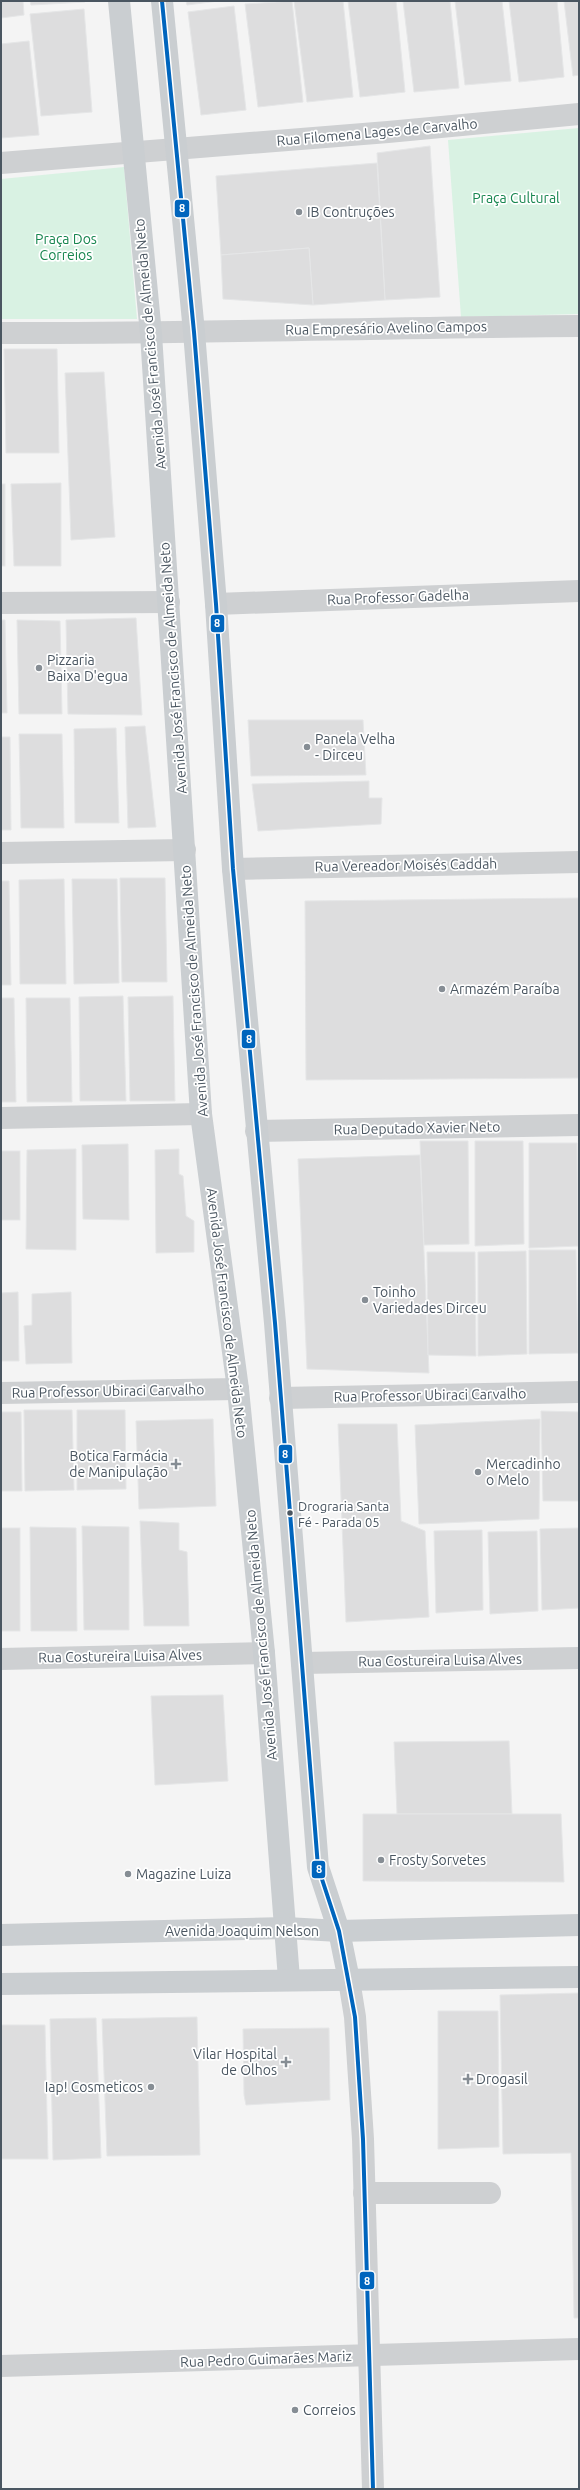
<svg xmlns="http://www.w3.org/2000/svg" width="580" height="2490" font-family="Ubuntu,sans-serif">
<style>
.green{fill:#d9f2e3}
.building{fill:#ddddde;stroke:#e5e6e7}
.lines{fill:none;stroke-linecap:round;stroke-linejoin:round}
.minor{stroke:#ced0d2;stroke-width:22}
.major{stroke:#caced1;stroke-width:22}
.bus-1-casing{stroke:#fff;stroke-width:7}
.bus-1{stroke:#0065bd;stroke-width:4}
.poi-dot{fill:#868d94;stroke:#fff;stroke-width:1.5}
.bus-dot{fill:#4a5661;stroke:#fff;stroke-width:1.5}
.labels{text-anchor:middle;stroke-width:3.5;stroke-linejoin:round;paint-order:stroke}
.bus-label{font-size:13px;fill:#4a5661;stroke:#fff;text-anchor:start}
.street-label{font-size:14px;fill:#4a5661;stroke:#fff}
.park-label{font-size:14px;fill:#17864f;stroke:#fff}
.poi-label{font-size:14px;fill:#4a5661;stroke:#fff;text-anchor:start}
.line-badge{stroke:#fff;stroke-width:1.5}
.badge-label{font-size:11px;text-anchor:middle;font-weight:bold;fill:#fff}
</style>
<rect width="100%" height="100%" fill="#f4f4f4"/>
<g class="green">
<polygon points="579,128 579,314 461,317 448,140"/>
<polygon points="124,167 137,319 1,319 1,179"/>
</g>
<g class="building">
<polygon points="1,1 23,1 24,15 1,18"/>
<polygon points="30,1 85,1 85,2 31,5"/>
<polygon points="186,1 218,1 187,5"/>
<polygon points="292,1 303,102 258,107 245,4"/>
<polygon points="294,1 343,1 353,97 307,102"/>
<polygon points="348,1 396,1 405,92 360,97"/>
<polygon points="403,1 450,1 459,88 414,92"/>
<polygon points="455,1 502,1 511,81 465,85"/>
<polygon points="509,1 557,1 564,77 519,82"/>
<polygon points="564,1 579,1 579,75 573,76"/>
<polygon points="234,6 246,110 201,115 188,12"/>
<polygon points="84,9 92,112 41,116 30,14"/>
<polygon points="29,41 39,135 1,138 1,44"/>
<polygon points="430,146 440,297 385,300 377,153"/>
<polygon points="377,163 385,300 313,305 309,248 221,255 216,176"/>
<polygon points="309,248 313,305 223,299 221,255"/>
<polygon points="4,349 57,349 59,453 6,453"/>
<polygon points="104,372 115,537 71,540 65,373"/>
<polygon points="61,483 61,566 14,566 11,484"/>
<rect x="1" y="484" width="4" height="82"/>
<polygon points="136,618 142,715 68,714 66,620"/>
<polygon points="1,620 5,620 7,713 1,713"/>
<polygon points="17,620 60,621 62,714 19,714"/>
<polygon points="248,720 363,720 366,775 251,776"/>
<polygon points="145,726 156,827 128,828 125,727"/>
<polygon points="116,728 119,823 75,823 74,729"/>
<polygon points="19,734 62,734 64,828 21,828"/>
<polygon points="1,737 10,737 11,830 1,830"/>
<polygon points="369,781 369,798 382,798 381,824 258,831 252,784"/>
<polygon points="120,878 165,878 167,982 122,982"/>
<polygon points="64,879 66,984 20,984 19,880"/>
<polygon points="72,879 117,879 119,983 74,984"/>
<polygon points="1,881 9,881 11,985 1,985"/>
<polygon points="579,898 579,1078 306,1080 305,901"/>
<polygon points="123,996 126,1101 80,1101 79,997"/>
<polygon points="173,996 175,1101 130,1101 128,997"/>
<polygon points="1,998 14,998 16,1102 1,1102"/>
<polygon points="26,998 70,998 72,1102 27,1102"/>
<polygon points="420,1141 468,1141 469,1244 424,1245"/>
<polygon points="475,1141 523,1141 524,1244 475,1246"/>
<polygon points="529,1143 577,1143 578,1246 529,1248"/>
<polygon points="128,1144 129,1220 83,1219 82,1145"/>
<polygon points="76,1149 76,1250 26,1249 27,1150"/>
<polygon points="179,1149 179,1174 183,1176 186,1216 194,1221 194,1252 156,1253 155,1150"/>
<rect x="1" y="1151" width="19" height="69"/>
<polygon points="420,1155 429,1373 307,1369 298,1159"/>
<polygon points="529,1250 576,1250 578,1353 529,1354"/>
<polygon points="526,1251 527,1354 478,1356 478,1252"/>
<polygon points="427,1252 475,1252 476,1356 428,1355"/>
<polygon points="18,1292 19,1361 1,1361 1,1293"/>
<polygon points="71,1292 72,1363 26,1364 24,1326 32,1325 32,1294"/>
<polygon points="24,1410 72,1410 74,1490 25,1491"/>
<polygon points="77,1410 125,1410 126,1489 77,1490"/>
<polygon points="541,1411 579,1412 579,1501 543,1501"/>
<polygon points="1,1412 21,1412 22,1491 1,1491"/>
<polygon points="213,1419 216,1506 139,1509 136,1421"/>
<polygon points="540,1419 539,1519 419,1524 415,1425"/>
<polygon points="338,1424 397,1424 401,1521 425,1531 429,1617 346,1622"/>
<polygon points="140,1521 179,1523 179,1550 187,1552 189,1626 144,1626"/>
<polygon points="82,1526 129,1527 129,1630 84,1630"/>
<polygon points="30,1527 76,1528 77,1631 31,1631"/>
<rect x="1" y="1528" width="19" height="103"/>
<polygon points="579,1528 579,1608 542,1610 540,1529"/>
<polygon points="482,1530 483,1610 436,1613 434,1531"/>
<polygon points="537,1531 538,1611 490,1614 488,1532"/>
<polygon points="223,1695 228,1781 155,1785 151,1696"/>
<polygon points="509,1741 512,1814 397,1814 394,1742"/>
<polygon points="363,1814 561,1814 564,1882 363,1881"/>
<polygon points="579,1993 579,2318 574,2318 571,2153 503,2154 500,1995"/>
<polygon points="438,2011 498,2011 499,2147 438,2149"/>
<polygon points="197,2017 200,2155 107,2156 102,2019"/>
<polygon points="96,2018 101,2158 53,2160 50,2019"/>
<polygon points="1,2025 45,2025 48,2159 1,2159"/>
<polygon points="329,2028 330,2100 246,2105 244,2095 243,2029"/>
</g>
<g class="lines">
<g class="minor">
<polyline points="1,163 388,132 579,114"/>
<path d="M1,333C194,334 386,327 579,326"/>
<polyline points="1,603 169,602"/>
<polyline points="216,604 579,591"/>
<polyline points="1,853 185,850"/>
<polyline points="233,869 579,862"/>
<polyline points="1,1118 201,1114"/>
<polyline points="256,1131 579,1125"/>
<polyline points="1,1393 238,1389"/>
<polyline points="280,1398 579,1392"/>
<polyline points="1,1659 264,1653"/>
<polyline points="302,1663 579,1658"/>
<polyline points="349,1980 355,2017 363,2139 373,2489"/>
<polyline points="364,2193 490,2193"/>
<polyline points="1,2366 579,2349"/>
</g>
<g class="major">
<polyline points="119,1 151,334 201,1114 238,1389 264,1653 289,1979"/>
<polyline points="162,1 194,332 216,604 233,869 275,1323 318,1867 339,1931 349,1980"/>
<polyline points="1,1935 286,1928 339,1931 579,1925"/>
<polyline points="1,1984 579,1977"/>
</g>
<defs>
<polyline id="bus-1" points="162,1 194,332 216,604 233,869 275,1323 318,1867 339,1931 355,2017 363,2139 373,2489"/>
</defs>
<use href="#bus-1" class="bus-1-casing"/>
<use href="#bus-1" class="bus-1"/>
</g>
<g class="poi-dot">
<circle cx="299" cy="212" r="4"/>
<circle cx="39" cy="668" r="4"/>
<circle cx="307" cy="747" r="4"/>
<circle cx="442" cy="989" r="4"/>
<circle cx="365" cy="1300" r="4"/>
<path d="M174 1458h4v4h4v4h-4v4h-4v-4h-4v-4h4z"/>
<circle cx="478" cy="1472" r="4"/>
<circle cx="381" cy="1860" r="4"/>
<circle cx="128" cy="1874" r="4"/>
<path d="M284 2056h4v4h4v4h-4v4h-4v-4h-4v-4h4z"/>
<path d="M466 2073h4v4h4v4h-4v4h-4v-4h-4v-4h4z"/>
<circle cx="151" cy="2087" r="4"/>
<circle cx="295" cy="2410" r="4"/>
</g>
<circle class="bus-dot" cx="290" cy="1513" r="3.5"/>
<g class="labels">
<g class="bus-label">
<text x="298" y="1511">Drograria Santa<tspan x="298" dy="16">Fé - Parada 05</tspan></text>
</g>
<g class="street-label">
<text transform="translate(377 132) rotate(-5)" y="5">Rua Filomena Lages de Carvalho</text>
<text transform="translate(386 328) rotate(-1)" y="5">Rua Empresário Avelino Campos</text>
<text transform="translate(150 344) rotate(-95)" y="5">Avenida José Francisco de Almeida Neto</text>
<text transform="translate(398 597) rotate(-2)" y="5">Rua Professor Gadelha</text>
<text transform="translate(173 668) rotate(-94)" y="5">Avenida José Francisco de Almeida Neto</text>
<text transform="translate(406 865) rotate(-1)" y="5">Rua Vereador Moisés Caddah</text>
<text transform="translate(194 991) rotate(-94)" y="5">Avenida José Francisco de Almeida Neto</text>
<text transform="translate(417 1128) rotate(-1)" y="5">Rua Deputado Xavier Neto</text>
<text transform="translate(227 1313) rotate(83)" y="5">Avenida José Francisco de Almeida Neto</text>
<text transform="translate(108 1391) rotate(-1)" y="5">Rua Professor Ubiraci Carvalho</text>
<text transform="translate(430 1395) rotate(-1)" y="5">Rua Professor Ubiraci Carvalho</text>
<text transform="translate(261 1635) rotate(-95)" y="5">Avenida José Francisco de Almeida Neto</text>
<text transform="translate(120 1656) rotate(-1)" y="5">Rua Costureira Luisa Alves</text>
<text transform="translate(440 1660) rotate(-1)" y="5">Rua Costureira Luisa Alves</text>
<text x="242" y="1936">Avenida Joaquim Nelson</text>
<text transform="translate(266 2359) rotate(-2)" y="5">Rua Pedro Guimarães Mariz</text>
</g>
<g class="park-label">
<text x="516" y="203">Praça Cultural</text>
<text x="66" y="244">Praça Dos<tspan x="66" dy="16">Correios</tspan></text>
</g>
<g class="poi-label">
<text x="307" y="217">IB Contruções</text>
<text x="47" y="665">Pizzaria<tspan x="47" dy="16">Baixa D'egua</tspan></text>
<text x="315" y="744">Panela Velha<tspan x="315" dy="16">- Dirceu</tspan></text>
<text x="450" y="994">Armazém Paraíba</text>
<text x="373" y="1297">Toinho<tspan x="373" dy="16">Variedades Dirceu</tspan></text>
<text x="168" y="1461" text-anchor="end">Botica Farmácia<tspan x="168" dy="16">de Manipulação</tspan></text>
<text x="486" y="1469">Mercadinho<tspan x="486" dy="16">o Melo</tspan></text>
<text x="389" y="1865">Frosty Sorvetes</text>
<text x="136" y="1879">Magazine Luiza</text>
<text x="277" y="2059" text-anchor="end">Vilar Hospital<tspan x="277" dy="16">de Olhos</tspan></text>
<text x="476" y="2084">Drogasil</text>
<text x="143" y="2092" text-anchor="end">Iap! Cosmeticos</text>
<text x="303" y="2415">Correios</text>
</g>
</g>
<g class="line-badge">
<rect x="174" y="199" width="16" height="19" rx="4" fill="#0065bd"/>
<rect x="210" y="614" width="15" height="19" rx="4" fill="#0065bd"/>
<rect x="241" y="1029" width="15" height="20" rx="4" fill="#0065bd"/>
<rect x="278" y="1444" width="15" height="20" rx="4" fill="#0065bd"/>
<rect x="311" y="1860" width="15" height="19" rx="4" fill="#0065bd"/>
<rect x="359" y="2271" width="16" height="19" rx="4" fill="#0065bd"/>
</g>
<g class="badge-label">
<text x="182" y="212">8</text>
<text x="217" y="627">8</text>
<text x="249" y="1043">8</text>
<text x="285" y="1458">8</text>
<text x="319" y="1873">8</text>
<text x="367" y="2285">8</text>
</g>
<rect width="580" height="2490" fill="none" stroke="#4a5661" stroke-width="4"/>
</svg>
